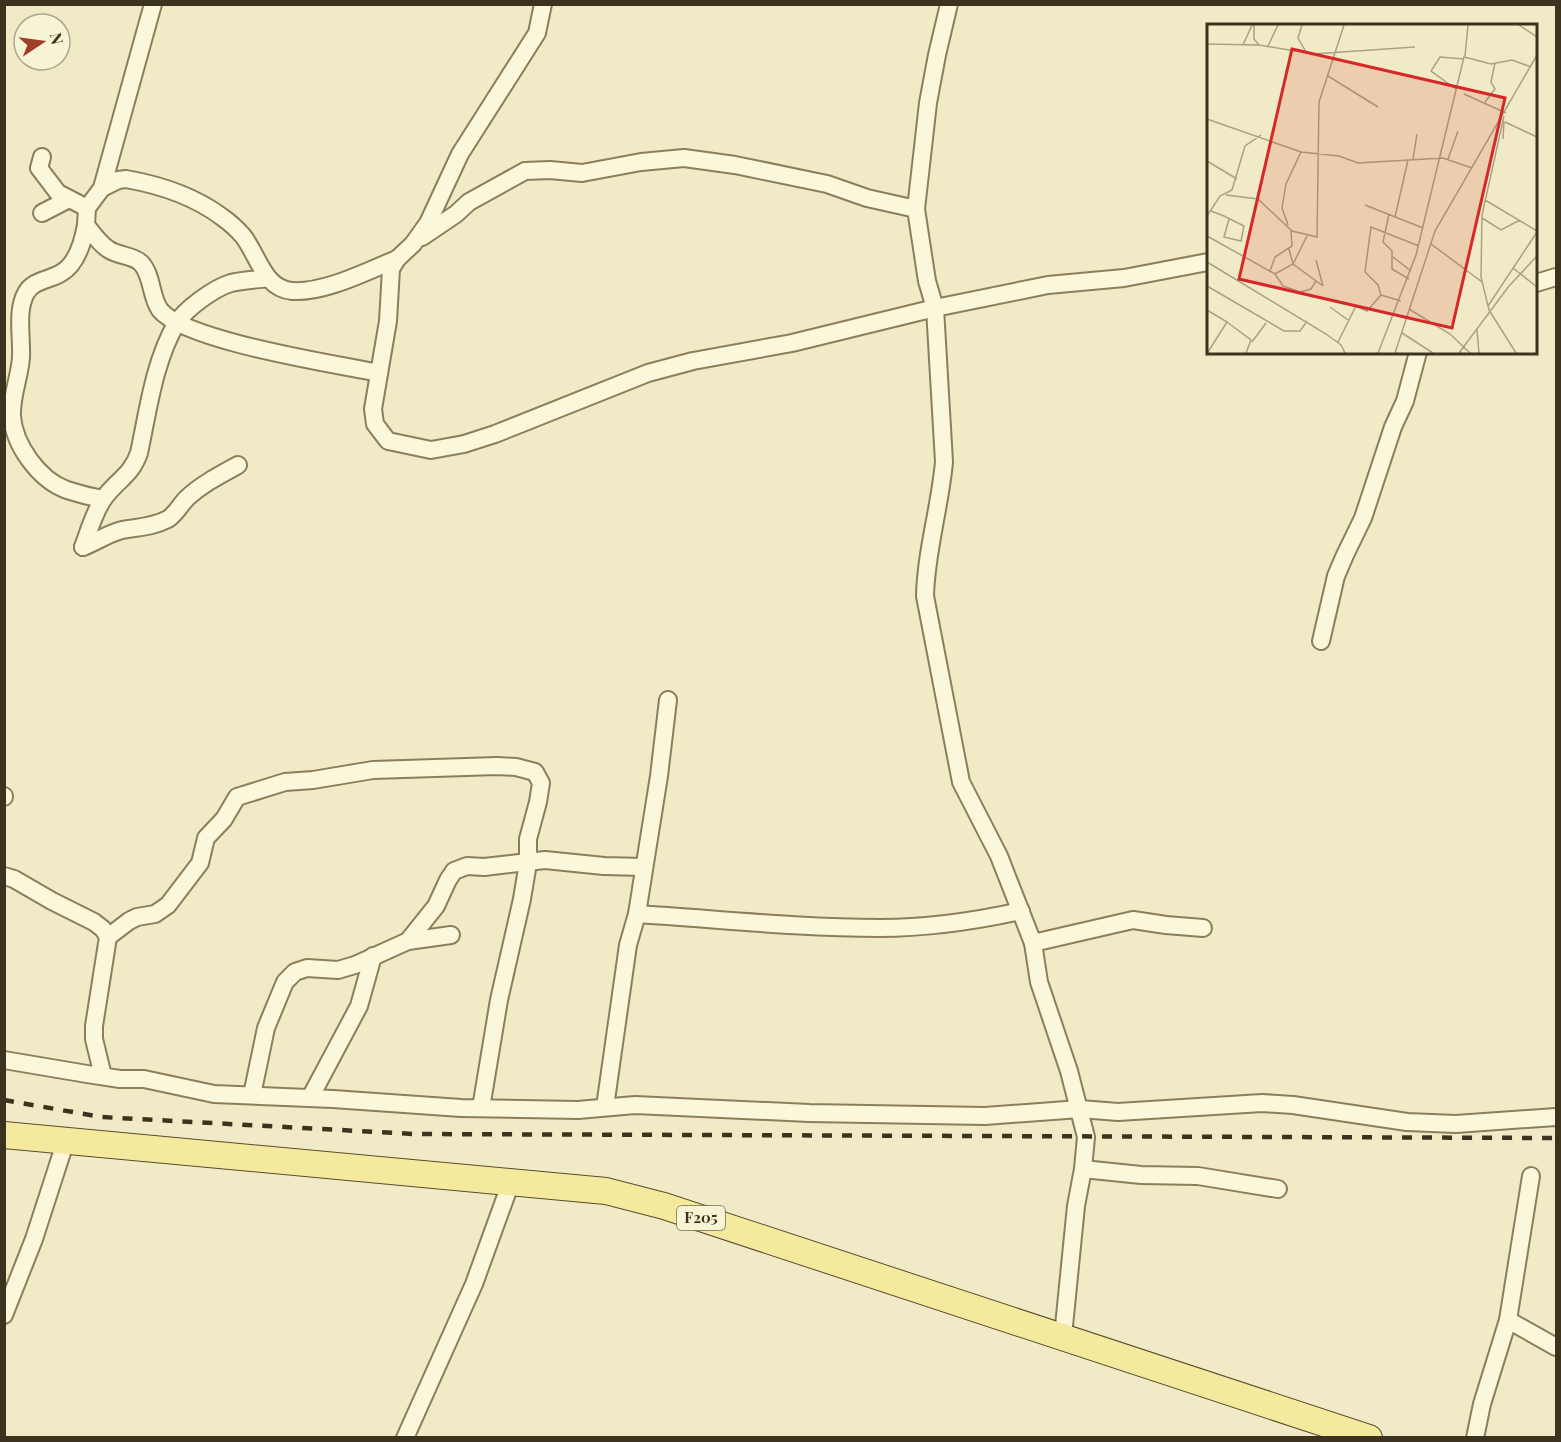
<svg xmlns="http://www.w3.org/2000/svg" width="1561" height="1442" font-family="'Playfair Display',serif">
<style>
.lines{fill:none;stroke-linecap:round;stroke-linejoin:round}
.minor-casing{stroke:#8c7e5b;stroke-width:20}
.primary-casing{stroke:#5a4b2f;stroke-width:28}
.minor{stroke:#faf7da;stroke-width:16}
.primary{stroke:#f4e99d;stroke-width:26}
.rail{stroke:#3c331f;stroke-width:4.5;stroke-dasharray:10 10;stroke-linecap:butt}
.labels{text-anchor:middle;stroke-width:4.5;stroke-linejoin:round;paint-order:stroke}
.shield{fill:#f7f4d6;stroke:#746d56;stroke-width:1.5}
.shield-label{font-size:15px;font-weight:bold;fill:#3c331f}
.inset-road{fill:none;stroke:#a8a183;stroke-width:1.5}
.view{fill:#d62828;fill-opacity:0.15;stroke:#d62828;stroke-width:3}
.inset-edge{fill:none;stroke:#3c331f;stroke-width:3}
</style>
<rect width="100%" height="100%" fill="#f0ebc6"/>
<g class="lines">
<defs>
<g id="minor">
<path d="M153,4L102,188L87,208L86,225C93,234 99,243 108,249C117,256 133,255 141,263C153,276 150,296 160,310C185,341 335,364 379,373"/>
<polyline points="543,4 537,33 460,154 428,223 413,244 397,259 391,269 388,321 373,409 375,424 388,441 431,450 464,444 495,434 648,373 693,361 792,343 935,308 1048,285 1124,278 1208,262"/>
<path d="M949,4L937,55L928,103L916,209L927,281L935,308L944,462C940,507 926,551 925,596L961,782L999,856L1033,943L1039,982L1069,1071L1086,1137L1083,1169L1076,1206L1063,1336"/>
<polyline points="42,157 39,168 58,193 87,208"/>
<path d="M102,188L118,180L126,179C160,185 194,196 222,217C229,222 237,229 243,236C258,255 264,289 292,291C325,293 367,271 397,259"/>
<polyline points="42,213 69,199"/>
<path d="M86,225C83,242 77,264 61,273C50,280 33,280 26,293C16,311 22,337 21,357C20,376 11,396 12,416C14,445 39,480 67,490C79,494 91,497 103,499"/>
<polyline points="422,237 456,214 469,202 525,171 550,170 582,173 641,162 684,158 735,165 827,184 867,198 916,209"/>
<polyline points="1536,283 1556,277"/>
<path d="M83,547C89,531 94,512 104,498C117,480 131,476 139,453C148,411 154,362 176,324C185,309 214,288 231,283C243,280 256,280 268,278"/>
<path d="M83,547C96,542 109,533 122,530C138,527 153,527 168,519C176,514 180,505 187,498C202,484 220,475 238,465"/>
<polyline points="1321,641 1336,576 1345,555 1363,518 1393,427 1405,401 1418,352"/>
<polyline points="4,796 4,797"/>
<polyline points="4,876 14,879 52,901 94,922 103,929 108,937 94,1026 94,1039 103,1076"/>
<path d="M637,914C717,919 799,928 880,928C927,928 975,921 1021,911"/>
<polyline points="108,937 129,921 137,917 155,914 168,905 200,863 206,838 224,819 237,797 285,782 313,780 373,770 497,766 516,767 535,772 541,783 538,802 528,839 528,863 522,899 499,1000 481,1108"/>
<polyline points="408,941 451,935"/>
<polyline points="1033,943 1133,920 1166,925 1203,928"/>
<polyline points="4,1060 87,1074 120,1079 144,1079 214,1094 333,1099 461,1108 578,1110 635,1105 809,1113 985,1116 1080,1109 1118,1112 1262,1103 1293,1105 1407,1122 1456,1124 1556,1117"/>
<polyline points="252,1095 266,1028 285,982 295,972 307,968 338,970 355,965 408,941 436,906 448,880 454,871 467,866 484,867 545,860 604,866 644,867"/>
<polyline points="310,1098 359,1006 373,956"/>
<polyline points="605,1107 628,945 637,914 643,876 659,776 668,700"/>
<polyline points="1083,1169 1141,1175 1198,1176 1278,1189"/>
<polyline points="4,1315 34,1239 66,1140"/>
<polyline points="1508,1320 1556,1347"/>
<polyline points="405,1438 474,1284 511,1182"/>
<polyline points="1475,1438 1482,1404 1508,1320 1531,1176"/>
</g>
<polyline id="primary" points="4,1135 606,1191 664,1206 1369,1438"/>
</defs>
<use href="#minor" class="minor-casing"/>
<use href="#primary" class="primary-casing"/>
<use href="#minor" class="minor"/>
<use href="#primary" class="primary"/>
<polyline class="rail" points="4,1100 101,1117 414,1134 1556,1138"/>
</g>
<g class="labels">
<rect class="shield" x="677" y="1206" width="48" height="24" rx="4.5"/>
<g class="shield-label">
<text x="701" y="1223">F205</text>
</g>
</g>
<g transform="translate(1207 24)">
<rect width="330" height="330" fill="#f0ebc6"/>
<path class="inset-road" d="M47,1V15L52,21M95,1L91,14L99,28M312,1L330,13M0,20L52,21L106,30L208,23M36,21L45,1M61,22L71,1M258,32L261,1M121,52L171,83M249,65L224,47L233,33L257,35M257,70L299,89M278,78L288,65L284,58L288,39M297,92L275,191L274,253L282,286L309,329M0,95L94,128L132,132L151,139L236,134L265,144M298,98L330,113M296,115L297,97M206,135L210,110M241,135L251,107M0,137L30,155M19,171L51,175L85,207L110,213L112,78L137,1M278,176L330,207M158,181L216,204M4,187L17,192L37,202L34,217L17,213L22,195M182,190L176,218L185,227V245L202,255M0,192L13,172L25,166L38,122L54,111M188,193L201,136M275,194L294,206L313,196M81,201L75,184L79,160L94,128M0,212L68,250L86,240L100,212M224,220L275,258M82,225L86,240L116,262M186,233L204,247M109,236L116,262M0,238L119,310L134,321L138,329M306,244L330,263M63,247L68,233L85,222L84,207M68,250L76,262L93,268L104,265L109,257M0,262L77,307H93L100,297M174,271L171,261L158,248L164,203L212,222M174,271L194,277M281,282L330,208M123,283L141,296M202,285L243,310L263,329M0,286L20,298L1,328M20,298L44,316L39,329M270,306L272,329M195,309L226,329M45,318L59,299M131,318L149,282L160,287L174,271M171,329L209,231L257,33L284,40L305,36L324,43M188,329L228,207L330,31M252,329L302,262L330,232"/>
<path class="view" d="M85,25L298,74L245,304L32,255Z"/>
<rect width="330" height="330" class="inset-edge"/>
</g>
<rect width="1561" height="1442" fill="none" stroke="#3c331f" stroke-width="12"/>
<g transform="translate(42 42) rotate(77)"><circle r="28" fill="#f7f4d6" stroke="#aca78d" stroke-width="1.5"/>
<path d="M0-4.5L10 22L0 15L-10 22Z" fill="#9e3d28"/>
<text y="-9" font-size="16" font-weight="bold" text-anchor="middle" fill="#3c331f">N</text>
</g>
</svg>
